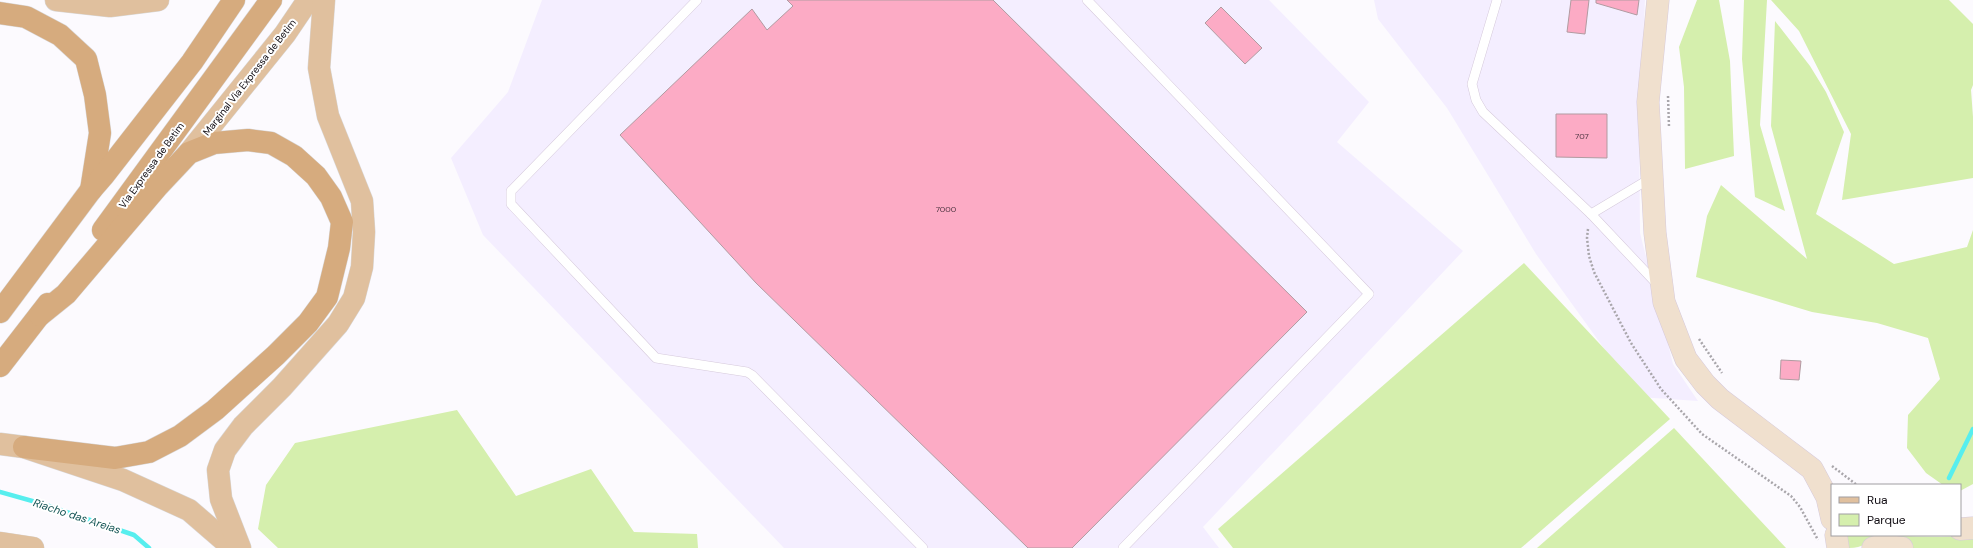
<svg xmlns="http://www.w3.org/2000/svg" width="1973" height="548" font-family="'DM Sans',sans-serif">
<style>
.industrial{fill:#f4eeff}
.green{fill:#d5efad}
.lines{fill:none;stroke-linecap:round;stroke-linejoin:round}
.stream{stroke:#57eeee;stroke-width:4.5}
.building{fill:#fcabc5;stroke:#b19ba1}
.service-casing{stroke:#d6cadc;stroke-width:10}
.secondary-casing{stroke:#d6cadc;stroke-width:23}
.primary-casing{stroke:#d9d8d9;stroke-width:23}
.trunk-casing{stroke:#d9d8d9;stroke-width:23}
.path{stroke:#a9a6ab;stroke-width:2.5;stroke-dasharray:2 2;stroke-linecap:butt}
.service{stroke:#fff;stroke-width:9}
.secondary{stroke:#f0e0ce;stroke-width:22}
.primary{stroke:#e0c09e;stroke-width:22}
.trunk{stroke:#d6ab7e;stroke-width:22}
.labels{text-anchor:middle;stroke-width:4;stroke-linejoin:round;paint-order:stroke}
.number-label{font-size:8px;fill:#4c3440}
.street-label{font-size:10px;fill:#110d13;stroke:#fff}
.water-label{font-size:11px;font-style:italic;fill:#135454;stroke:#fff}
</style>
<rect width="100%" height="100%" fill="#fcfafe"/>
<g class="industrial">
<polygon points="542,0 1269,0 1369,102 1337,142 1463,251 1203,527 1219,548 784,548 483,235 451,158 508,92"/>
<polygon points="1374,0 1645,0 1639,118 1640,233 1673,364 1698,401 1639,397 1536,254 1447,108 1378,19"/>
</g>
<g class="green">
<polygon points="1697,0 1719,0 1730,61 1734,156 1685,169 1684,87 1679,47"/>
<polygon points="1744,0 1767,0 1760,125 1785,211 1755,197 1742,59"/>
<polygon points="1771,0 1949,0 1973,24 1973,85 1971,90 1973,117 1973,178 1842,200 1851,134 1799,31"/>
<polygon points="1775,21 1810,66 1826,92 1844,132 1816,214 1894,264 1967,247 1973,230 1973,484 1960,491 1960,485 1943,485 1926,473 1907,448 1908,415 1940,379 1928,338 1877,323 1812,312 1696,277 1707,216 1721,185 1807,259 1771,126"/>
<polygon points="1524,263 1670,419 1521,548 1233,548 1218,529"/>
<polygon points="457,410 516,496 591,469 634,532 697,534 698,548 278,548 258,529 266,485 295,443"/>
<polygon points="1674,428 1786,548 1537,548"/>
<path d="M1845,535C1888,535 1930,538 1973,536V548H1913C1904,542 1890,539 1880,540C1868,541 1863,548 1849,548Z"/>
</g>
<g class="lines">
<g class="stream">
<polyline points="1949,478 1973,429"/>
<polyline points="0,492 43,504 134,535 149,548"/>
</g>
</g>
<g class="building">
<polygon points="787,0 993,0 1307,312 1072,548 1028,548 756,283 620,135 752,9 767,30 793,6"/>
<polygon points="1571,0 1589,0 1585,34 1567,32"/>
<polygon points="1596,0 1639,0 1637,15 1596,3"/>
<polygon points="1221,7 1262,48 1245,64 1205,23"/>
<polygon points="1556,114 1607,114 1607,158 1556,157"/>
<polygon points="1781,360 1801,361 1799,380 1780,379"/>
</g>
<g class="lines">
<defs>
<g id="service">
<polyline points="697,0 511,191 511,204 656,358 747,372 752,375 923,548"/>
<polyline points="1087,0 1369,294 1123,548"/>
<polyline points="1497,0 1472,84 1476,100 1483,112 1591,214 1657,284"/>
<polyline points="1591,214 1651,178"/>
</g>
<g id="secondary">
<polyline points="1658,0 1648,102 1655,233 1664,302 1686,359 1705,384 1720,399 1812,469 1827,497 1832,519"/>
<polyline points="1960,529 1973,528"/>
<polyline points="1836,535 1838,548"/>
<polyline points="1873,548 1881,545 1902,548"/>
</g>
<g id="primary">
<polyline points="56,0 110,6 158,0"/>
<polyline points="189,153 285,34 308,0"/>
<polyline points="0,444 24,447 123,480 189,510 233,548"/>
<polyline points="0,543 33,548"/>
<polyline points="240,548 221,499 218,470 225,450 243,426 282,387 338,324 354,298 362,267 364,232 362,201 328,116 319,68 324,0"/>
</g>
<g id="trunk">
<polyline points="0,13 26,17 60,35 86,59 95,95 100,133 91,190"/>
<polyline points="103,230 271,0"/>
<polyline points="0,312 91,190 104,175 192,62 234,0"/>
<polyline points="0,366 48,304"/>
<polyline points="24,447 115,458 149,452 180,436 215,410 276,355 308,323 327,297 339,248 342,222 331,197 316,176 294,156 271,143 248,140 214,143 189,153 157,187 66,294 40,315"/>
</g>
</defs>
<use href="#service" class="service-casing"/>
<use href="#secondary" class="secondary-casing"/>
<use href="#primary" class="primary-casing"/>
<use href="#trunk" class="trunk-casing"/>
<g class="path">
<polyline points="1668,96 1669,127"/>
<polyline points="1588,229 1587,238 1589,256 1594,272 1631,343 1661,389 1702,434 1791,496 1800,507 1818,540"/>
<polyline points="1699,339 1722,373"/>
<polyline points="1832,466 1857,485"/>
</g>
<use href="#service" class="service"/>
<use href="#secondary" class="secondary"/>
<use href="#primary" class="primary"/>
<use href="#trunk" class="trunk"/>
</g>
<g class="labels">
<g class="number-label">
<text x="1582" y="139">707</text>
<text x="946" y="212">7000</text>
</g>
<g class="street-label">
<text transform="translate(249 77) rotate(-52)" y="4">Marginal Via Expressa de Betim</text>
<text transform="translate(151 165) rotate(-54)" y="4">Via Expressa de Betim</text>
</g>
<g class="water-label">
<text transform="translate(77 516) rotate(18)" y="4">Riacho das Areias</text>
</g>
</g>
<rect x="1831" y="484" width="130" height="52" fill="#ffffff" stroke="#a09ea1"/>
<rect x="1839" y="497" width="20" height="6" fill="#e0c09e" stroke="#a09ea1"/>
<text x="1867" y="504" font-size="12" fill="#110d13">Rua</text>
<rect x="1839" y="514" width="20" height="12" fill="#d5efad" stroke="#a09ea1"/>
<text x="1867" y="524" font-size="12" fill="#110d13">Parque</text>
</svg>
